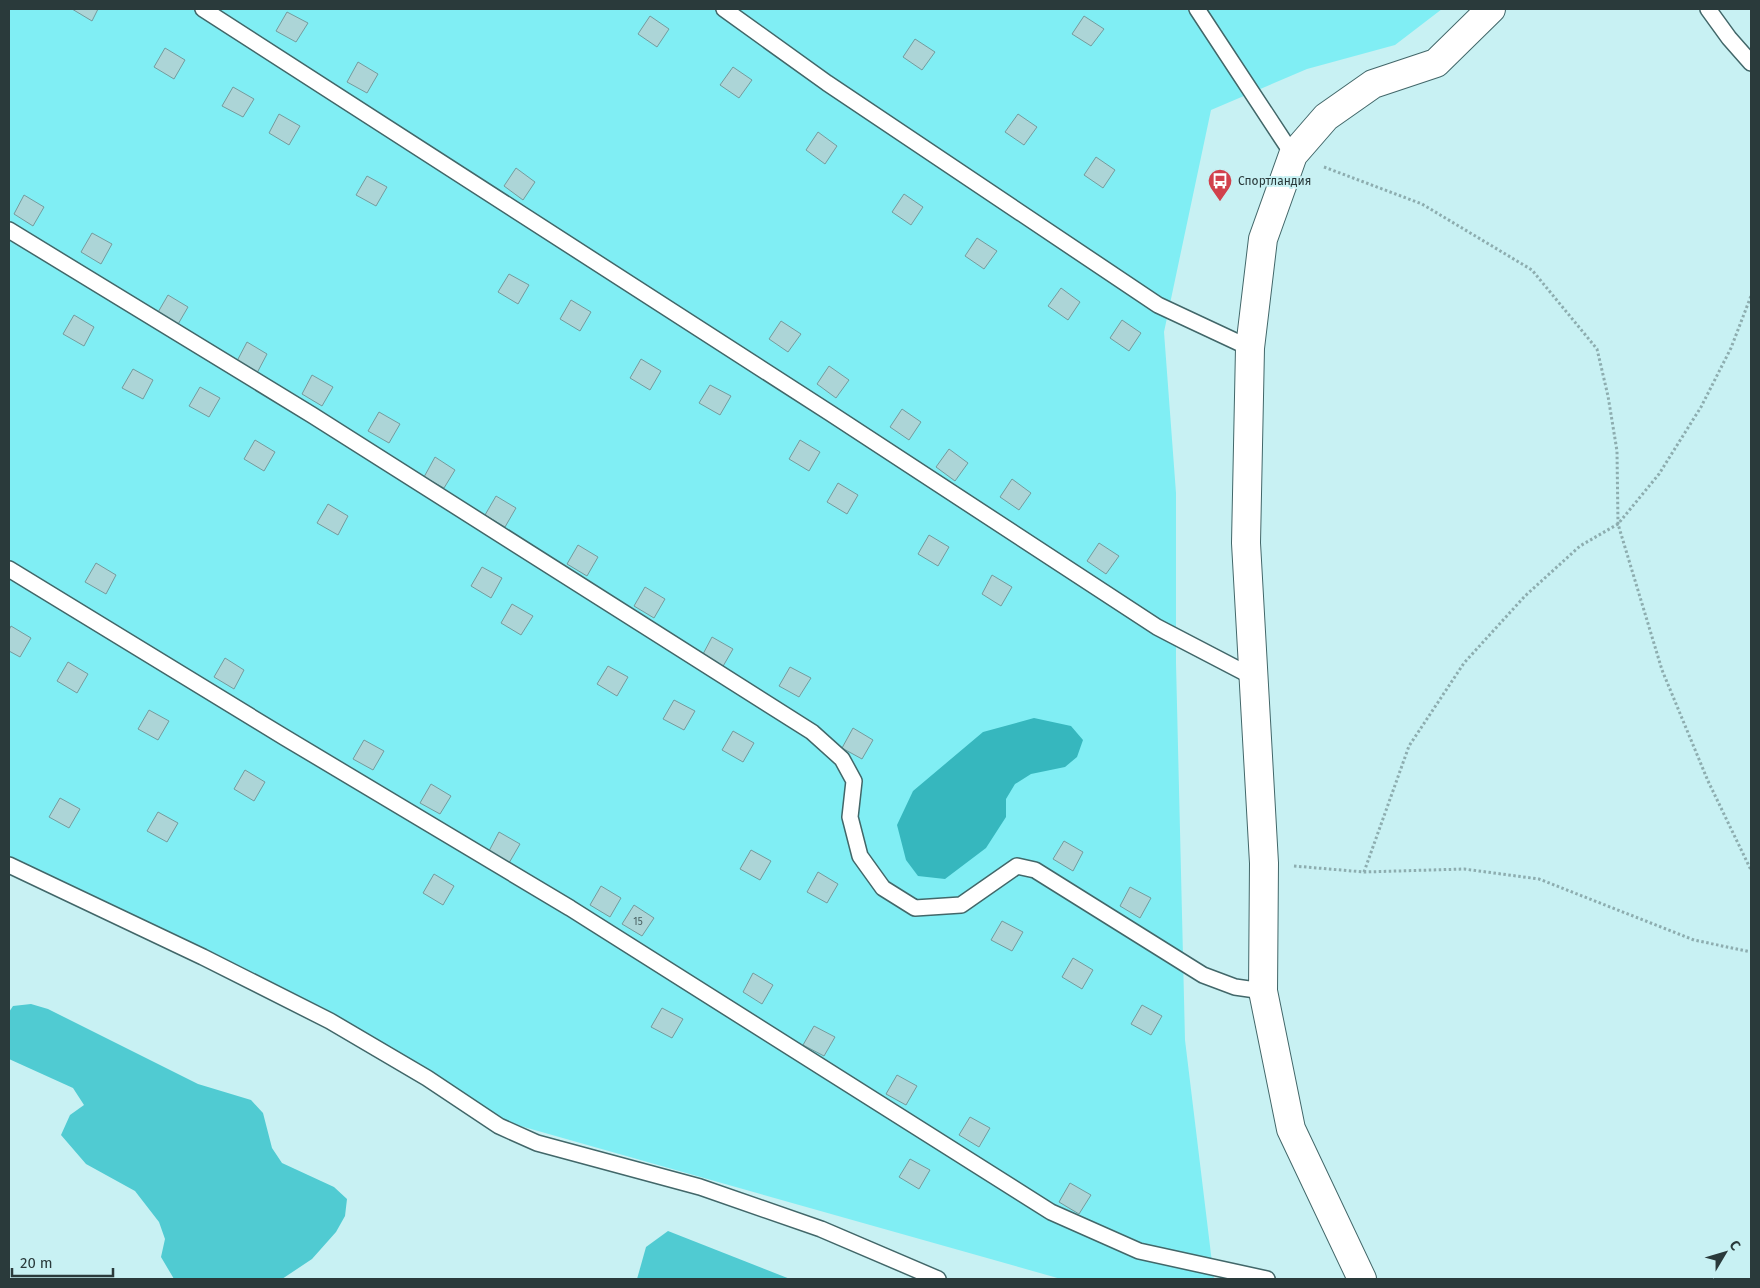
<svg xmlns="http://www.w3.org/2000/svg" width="1760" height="1288" font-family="'Fira Sans',sans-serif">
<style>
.green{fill:#80eef4}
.forest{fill:#50cbd2}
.water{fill:#36b7be}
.building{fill:#acd5d7;stroke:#749b9d}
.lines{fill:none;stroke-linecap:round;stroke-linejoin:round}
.lane-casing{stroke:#426769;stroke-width:18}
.street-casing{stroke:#426769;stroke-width:30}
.path{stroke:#8dadaf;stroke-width:3;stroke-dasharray:2.5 2.5;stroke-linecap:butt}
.lane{stroke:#fff;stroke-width:15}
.street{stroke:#fff;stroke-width:28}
.labels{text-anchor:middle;stroke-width:4;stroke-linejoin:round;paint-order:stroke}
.number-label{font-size:10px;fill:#4a6162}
.poi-label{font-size:12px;fill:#2a3a3b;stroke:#c8f1f3;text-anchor:start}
</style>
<rect width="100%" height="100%" fill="#c8f1f3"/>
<polygon class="green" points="9,9 1442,9 1395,45 1307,69 1211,110 1164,332 1176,493 1176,663 1185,1040 1214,1279 1061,1279 492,1118 332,1015 9,870"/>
<g class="forest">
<polygon points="31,1004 48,1009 198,1084 251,1100 263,1113 272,1148 282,1163 334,1187 347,1199 345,1216 336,1232 312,1259 282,1279 174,1279 161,1257 165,1239 159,1222 135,1191 86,1164 61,1135 70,1115 84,1105 73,1088 9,1059 9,1012 13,1006"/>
<polygon points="668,1231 790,1279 637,1279 646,1247"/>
</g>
<polygon class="water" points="1034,718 1071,726 1083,740 1077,757 1065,767 1031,774 1015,784 1006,799 1006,817 986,848 945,879 918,876 906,860 897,825 913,791 983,732"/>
<g class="building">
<polygon points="72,9 98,9 92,21"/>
<polygon points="287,12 308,23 296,42 276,31"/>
<polygon points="650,16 669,29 657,47 638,34"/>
<polygon points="1084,16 1104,29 1091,46 1072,34"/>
<polygon points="915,39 935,52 922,70 903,57"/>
<polygon points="165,48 185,60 174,79 154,67"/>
<polygon points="358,62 378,74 367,93 347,82"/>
<polygon points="733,67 752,80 739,98 720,85"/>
<polygon points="233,87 254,99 243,117 222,106"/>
<polygon points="279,114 300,126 289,145 269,133"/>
<polygon points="1018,114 1037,127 1024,145 1005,132"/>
<polygon points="818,132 837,146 825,164 806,150"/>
<polygon points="1096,157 1115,170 1103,188 1084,175"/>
<polygon points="516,168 535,182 523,200 504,186"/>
<polygon points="367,176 387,187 376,206 356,195"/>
<polygon points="904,194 923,207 911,225 892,212"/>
<polygon points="24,195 44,207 33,226 14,214"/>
<polygon points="92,233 112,244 101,264 81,252"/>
<polygon points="977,238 997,251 984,269 965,256"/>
<polygon points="509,274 529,285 518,304 498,292"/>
<polygon points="1061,288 1080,302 1068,320 1048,306"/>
<polygon points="168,295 188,307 177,326 157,314"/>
<polygon points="571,300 591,312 580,331 560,319"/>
<polygon points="74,315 94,327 84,346 63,334"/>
<polygon points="1122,320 1141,333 1129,351 1110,338"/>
<polygon points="781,321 801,334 788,352 769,339"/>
<polygon points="247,342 267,354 257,373 237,361"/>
<polygon points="641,359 661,371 650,390 630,378"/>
<polygon points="829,366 849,380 836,398 817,384"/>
<polygon points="133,369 153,380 143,399 122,388"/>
<polygon points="312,375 333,387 322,406 302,394"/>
<polygon points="710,385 731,396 720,415 699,403"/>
<polygon points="200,387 220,398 209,417 189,406"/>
<polygon points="902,409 921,422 909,440 890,427"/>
<polygon points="379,412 400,424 389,443 368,431"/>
<polygon points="255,440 275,452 264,471 244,459"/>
<polygon points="800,440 820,452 809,471 789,459"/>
<polygon points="949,449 968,463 955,481 936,467"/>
<polygon points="435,457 455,470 444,488 424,477"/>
<polygon points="1012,479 1031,493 1019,510 1000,497"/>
<polygon points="838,483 858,495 847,514 827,502"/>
<polygon points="496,496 516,508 505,527 485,515"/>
<polygon points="328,504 348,516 338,535 317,523"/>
<polygon points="929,535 949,547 938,566 918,554"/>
<polygon points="1099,543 1119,556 1106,574 1087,561"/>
<polygon points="578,545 598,557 587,576 567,564"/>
<polygon points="96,563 116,575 106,594 85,582"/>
<polygon points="482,567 502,578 491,598 471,586"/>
<polygon points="992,575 1012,587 1001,606 982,594"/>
<polygon points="645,587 665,599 654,618 634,606"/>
<polygon points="512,604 533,616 521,635 501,623"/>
<polygon points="11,626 31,638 20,657 9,651 9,630"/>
<polygon points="712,637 733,649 722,668 702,656"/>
<polygon points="225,658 244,670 234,689 214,677"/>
<polygon points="68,662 88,674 77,693 57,681"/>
<polygon points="608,666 628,677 617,696 597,684"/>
<polygon points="790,667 811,678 799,697 779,686"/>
<polygon points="674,700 695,711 684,730 663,719"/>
<polygon points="149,710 169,721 158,740 138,729"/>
<polygon points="853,728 873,740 862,759 842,748"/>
<polygon points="733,731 754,743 743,762 722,750"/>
<polygon points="364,740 384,751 373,770 353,759"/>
<polygon points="245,770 265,782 254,801 234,789"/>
<polygon points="431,784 451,796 440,814 420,803"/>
<polygon points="60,798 80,809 69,828 49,817"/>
<polygon points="158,812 178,823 167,842 147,831"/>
<polygon points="499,832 520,844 509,863 489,851"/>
<polygon points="1064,841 1083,852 1073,871 1053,859"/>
<polygon points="751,850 771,861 760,880 740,869"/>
<polygon points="818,872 838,884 827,903 807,892"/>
<polygon points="434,874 454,886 443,905 423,893"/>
<polygon points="601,886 621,898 610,917 590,905"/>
<polygon points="1130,887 1151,898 1140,918 1120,906"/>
<polygon points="634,905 654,918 642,936 622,924"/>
<polygon points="1002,921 1023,932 1012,951 991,940"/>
<polygon points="1073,958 1093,970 1082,989 1062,977"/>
<polygon points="753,973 773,985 762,1004 743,992"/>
<polygon points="1142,1005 1162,1016 1151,1035 1131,1024"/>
<polygon points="662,1008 683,1019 672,1038 651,1027"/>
<polygon points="814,1026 835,1037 824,1056 803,1045"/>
<polygon points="897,1075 917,1086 906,1105 886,1094"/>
<polygon points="970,1117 990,1128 979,1147 959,1135"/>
<polygon points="910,1159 930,1170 919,1189 899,1177"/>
<polygon points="1070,1183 1091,1195 1079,1214 1059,1202"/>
</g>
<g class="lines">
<defs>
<g id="lane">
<polyline points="203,9 830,413 1157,627 1253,677"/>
<polyline points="724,9 827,83 1158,305 1250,348"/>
<polyline points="1197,9 1293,155"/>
<polyline points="1708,9 1729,38 1751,63"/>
<polyline points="9,230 312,415 812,732 842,759 854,781 850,817 860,856 883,888 915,908 961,905 1017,866 1035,870 1203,975 1235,987 1263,991"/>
<polyline points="9,569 284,737 570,908 1051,1212 1139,1251 1267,1279"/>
<polyline points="9,865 203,957 330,1021 427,1078 499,1126 537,1143 700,1187 821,1229 938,1279"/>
</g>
<polyline id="street" points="1362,1279 1291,1129 1263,991 1264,863 1246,543 1250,348 1263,239 1293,155 1326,117 1373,84 1436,63 1491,9"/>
</defs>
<use href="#lane" class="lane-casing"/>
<use href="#street" class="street-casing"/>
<g class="path">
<polyline points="1324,167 1422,204 1532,270 1597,349 1608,396 1617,451 1618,524 1662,670 1708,781 1751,870"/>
<polyline points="1294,866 1364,872 1464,869 1539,879 1694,940 1751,952"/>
<polyline points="1364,872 1409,746 1464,663 1525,596 1580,546 1618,524 1659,474 1701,407 1731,348 1751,296"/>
</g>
<use href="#lane" class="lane"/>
<use href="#street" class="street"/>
</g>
<defs>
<symbol id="bus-pin" viewBox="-11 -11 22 30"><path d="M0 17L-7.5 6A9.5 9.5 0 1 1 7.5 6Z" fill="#d1414c" stroke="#c8f1f3"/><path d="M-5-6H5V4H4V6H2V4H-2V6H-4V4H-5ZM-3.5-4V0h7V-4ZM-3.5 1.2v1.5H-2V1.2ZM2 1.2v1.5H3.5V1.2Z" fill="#fff"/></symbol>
</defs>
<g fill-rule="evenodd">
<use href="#bus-pin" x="1206" y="167" width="28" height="38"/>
</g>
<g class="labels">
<g class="number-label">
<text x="638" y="925">15</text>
</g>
<g class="poi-label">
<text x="1238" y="185">Спортландия</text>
</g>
</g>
<rect width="1760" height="1288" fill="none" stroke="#2a3a3b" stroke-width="20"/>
<g transform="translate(1725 1253) rotate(52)" stroke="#c8f1f3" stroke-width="4" paint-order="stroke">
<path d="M0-4L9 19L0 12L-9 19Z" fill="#2a3a3b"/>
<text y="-8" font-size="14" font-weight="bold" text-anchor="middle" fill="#2a3a3b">С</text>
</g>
<path d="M12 1268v8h101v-8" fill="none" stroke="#2a3a3b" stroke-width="2.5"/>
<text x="20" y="1268" font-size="15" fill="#2a3a3b" stroke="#c8f1f3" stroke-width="4" paint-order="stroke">20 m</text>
</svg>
